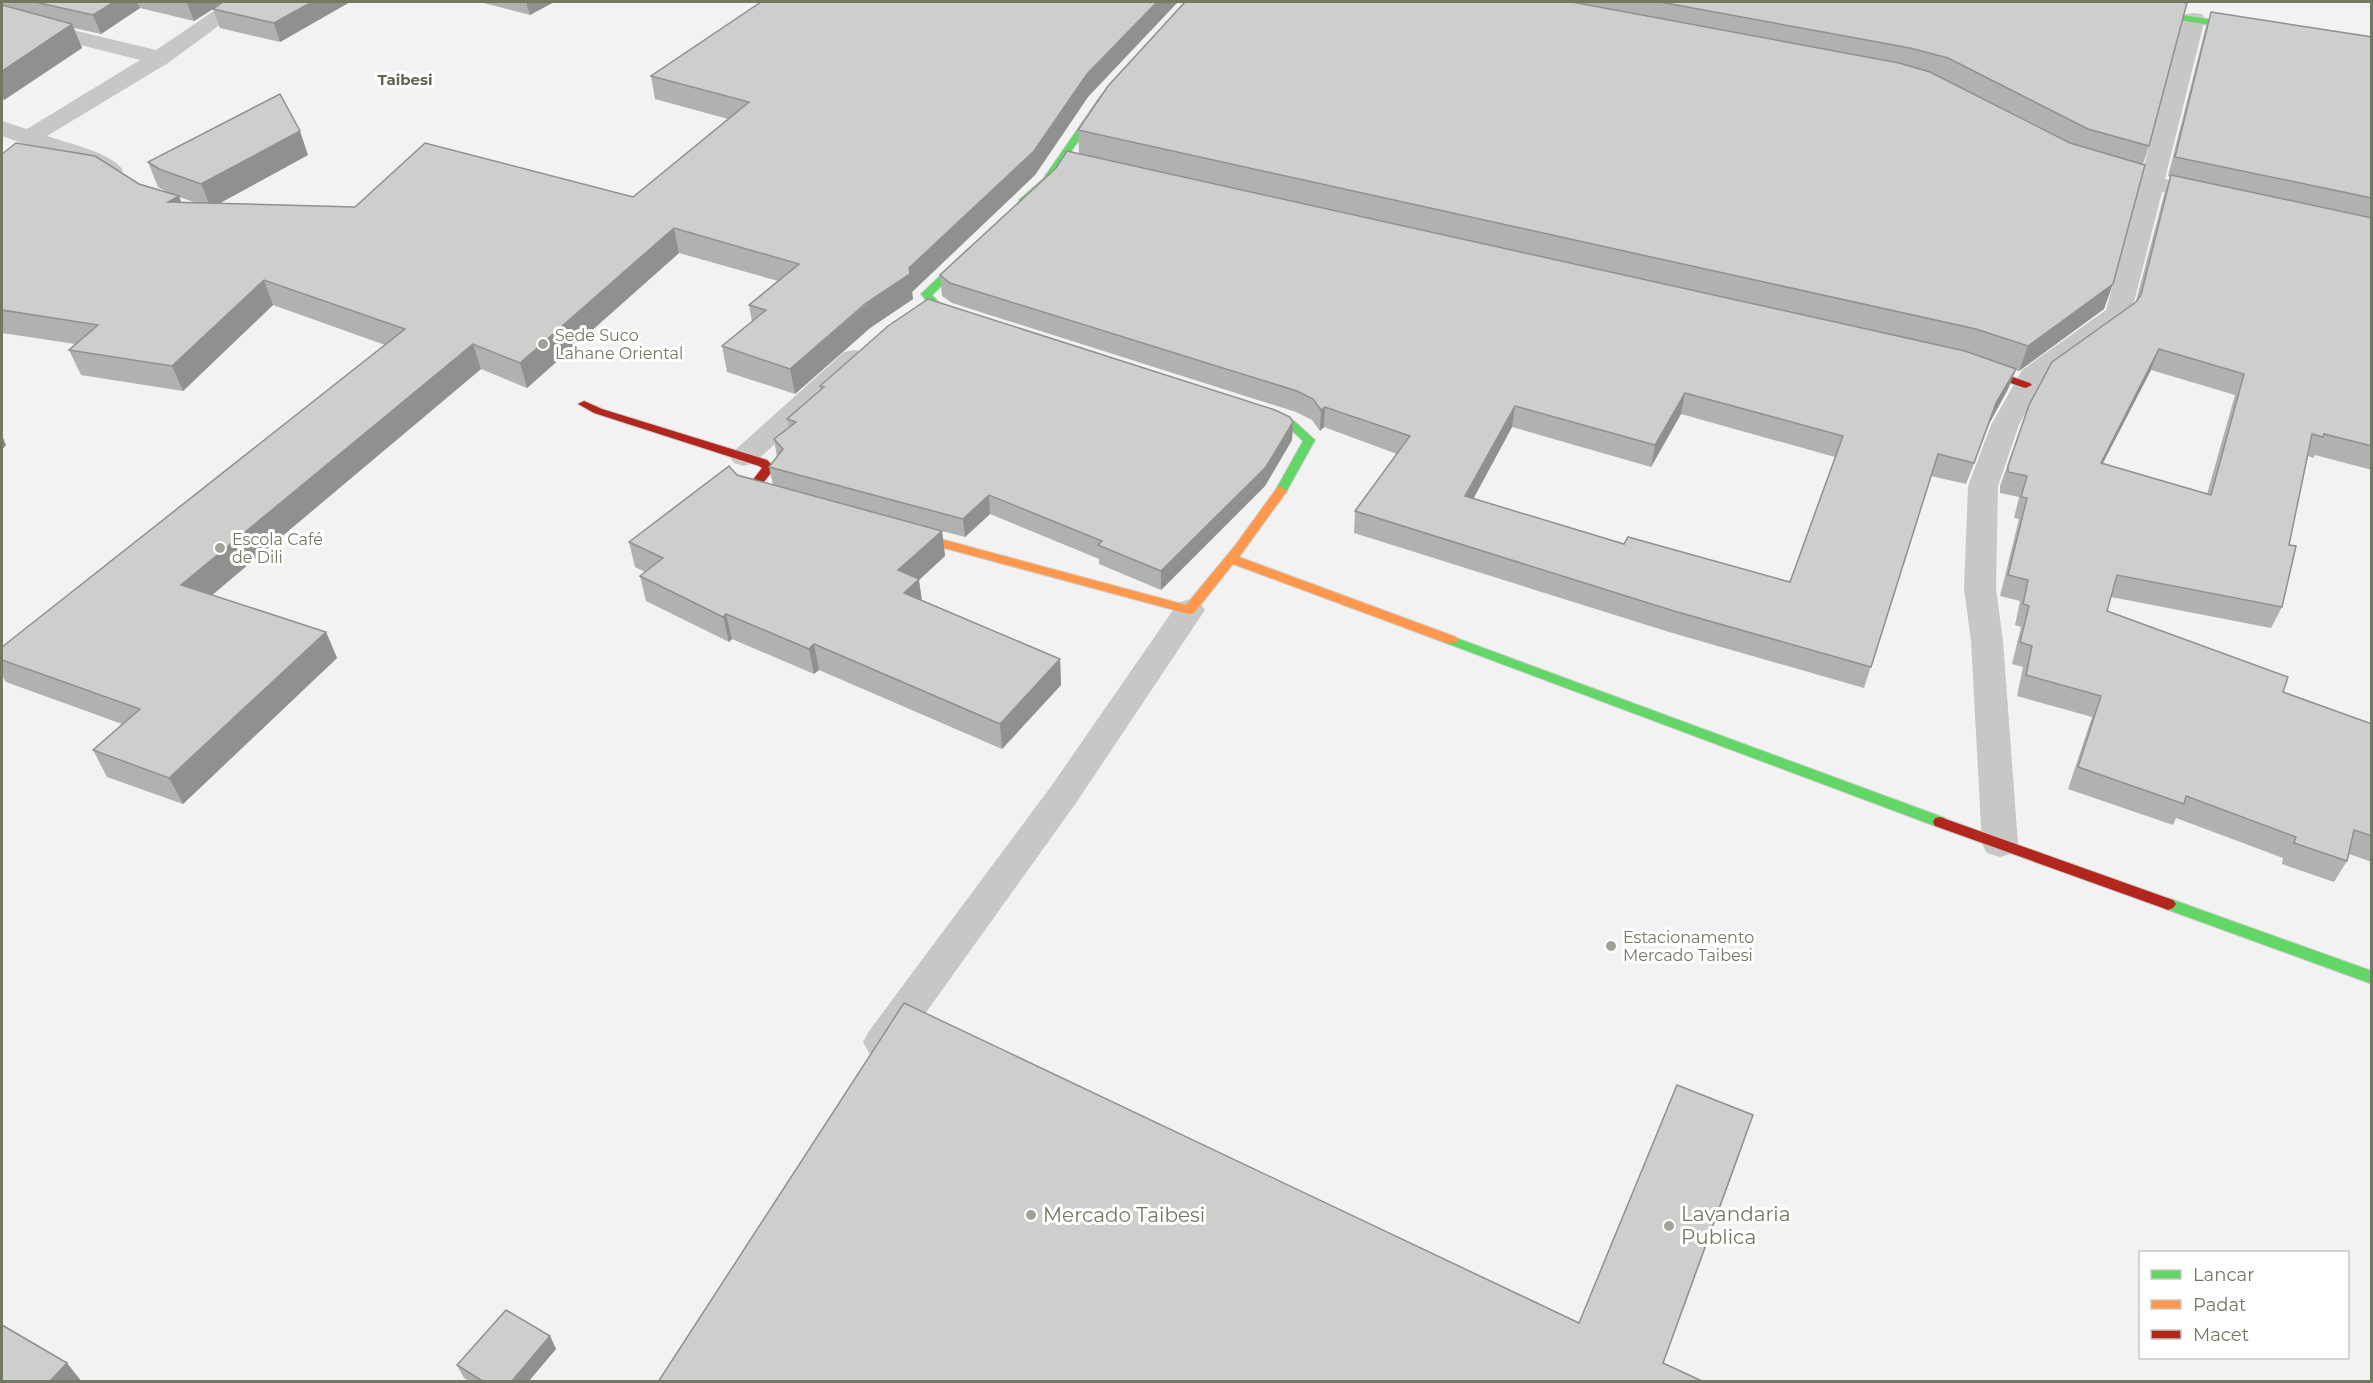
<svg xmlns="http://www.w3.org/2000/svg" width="2373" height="1383" font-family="Montserrat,sans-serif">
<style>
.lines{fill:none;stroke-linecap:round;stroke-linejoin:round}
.fast-casing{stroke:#cfcfcd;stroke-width:2}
.slow-casing{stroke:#cfcfcd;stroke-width:2}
.jam-casing{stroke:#cfcfcd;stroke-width:2}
.street{fill:#c7c8c5;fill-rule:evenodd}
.fast{fill:#63d668;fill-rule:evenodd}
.slow{fill:#ff974d;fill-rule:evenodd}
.jam{fill:#b3261e;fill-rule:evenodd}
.wall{fill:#b1b1af;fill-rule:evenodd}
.shaded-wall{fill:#90908f}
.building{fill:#cececc;stroke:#90908f;stroke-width:1.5;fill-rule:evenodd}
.poi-dot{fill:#9fa395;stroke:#fff;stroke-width:2}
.labels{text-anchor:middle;stroke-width:6;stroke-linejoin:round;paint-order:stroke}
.far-neighbourhood-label{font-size:15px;font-weight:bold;fill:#5f6453;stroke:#fff}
.poi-label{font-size:16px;fill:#727962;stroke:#fff;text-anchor:start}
.near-poi-label{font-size:20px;fill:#727962;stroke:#fff;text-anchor:start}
</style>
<rect width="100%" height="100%" fill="#f3f2f3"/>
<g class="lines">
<defs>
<g id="fast">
<polygon points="2086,2 2102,2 2251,26 2255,29 2251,32 2090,5"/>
<polygon points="1102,94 1110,96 1049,183 1027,204 1019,204 1019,200 1043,179"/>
<polygon points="973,247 978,250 977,252 932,295 942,306 972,317 973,319 968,322 934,310 921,294 969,248"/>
<polygon points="1252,406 1294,421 1315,440 1285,494 1281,495 1275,491 1303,441 1286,425 1248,411 1246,409"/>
<polygon points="1451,636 1945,818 1947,822 1945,826 1935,826 1446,643 1444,640"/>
<polygon points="2168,898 2372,971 2372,984 2163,908 2160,904 2163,900"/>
</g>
<polygon id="slow" points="1281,487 1287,491 1239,557 1456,637 1458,640 1456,643 1446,643 1233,564 1194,613 1189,614 896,535 894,532 900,528 1186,605 1234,547 1277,488"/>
<g id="jam">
<polygon points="1969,362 2030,383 2032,385 2026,388 2022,387 1965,367 1963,365"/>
<polygon points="584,401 602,409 767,460 775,468 759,488 785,497 787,500 781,504 747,493 745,490 762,468 759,466 594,413 578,404"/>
<polygon points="1940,817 2173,900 2176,904 2173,908 2168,910 2163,908 1935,826 1933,822 1935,818"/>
</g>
</defs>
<use href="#fast" class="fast-casing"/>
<use href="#slow" class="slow-casing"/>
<use href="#jam" class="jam-casing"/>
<g class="street">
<path d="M227,2H251L168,63L47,136C67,143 112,153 123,170L119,175C107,178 101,174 91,168L2,136V121L27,129L140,60L2,25V13L156,50Z"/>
<polygon points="2194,13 2202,14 2205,19 2165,179 2221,191 2224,196 2221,201 2212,203 2162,192 2131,314 2127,320 2043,381 2019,425 1998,486 1996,588 2003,641 2018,844 2013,853 2000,857 1987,853 1982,844 1971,641 1964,588 1968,486 1991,425 2022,370 2106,310 2139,187 2091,173 2087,168 2091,163 2099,161 2142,173 2183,19 2186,14"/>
<polygon points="854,350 864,352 868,358 864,364 754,463 744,466 734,463 730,457 734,451 844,352"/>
<polygon points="1189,599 1200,603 1205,610 1076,803 897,1053 883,1058 869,1053 863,1042 869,1031 1052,785 1178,603"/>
</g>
<use href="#fast" class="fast"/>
<use href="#slow" class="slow"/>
<use href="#jam" class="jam"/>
</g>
<g class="wall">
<polygon points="2,2 350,2 280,42 220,28 213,9 194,21 140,8 101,34 74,28 82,48 4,100 2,99"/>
<polygon points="480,2 554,2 530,15"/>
<path d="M1185,2H2180L2149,146L2143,164L2104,309L2019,371L2015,370L2008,389L1989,424L1966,484L1931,476L1864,688L1669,632L1354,533L1355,511L1397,454L1324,427L1320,431L1312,420L1296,412L952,303L942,296L940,275L1079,154L1078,130ZM1681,414L1835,457L1790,582L1624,544L1473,499L1512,427L1651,467Z"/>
<path d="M2211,12L2372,37V470L2315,455L2313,458L2308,456L2289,545L2282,607L2271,628L2111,597L2107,611L2283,692L2372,724V862L2349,854L2347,861L2334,882L2282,864L2283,858L2176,818L2173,825L2068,789L2092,717L2017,696L2023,667L2012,664L2021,627L2015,625L2020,601L2000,596L2019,519L2014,518L2019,497L2000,493V486L2029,405L2136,301L2164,195L2170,177L2168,176L2205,30ZM2151,370L2235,395L2207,494L2103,463Z"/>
<path d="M651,76L1088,97L1035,175L912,292L913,299L870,328L795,394L727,372L722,346L752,322L749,305L778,281L679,253L527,388L481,369L212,595L326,632L337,658L183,804L107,777L93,750L122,724L6,682L2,675V647L385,345L273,305L183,391L81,375L69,350L75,344L2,333V154L139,184L167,192L158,187L148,162L308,155L220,203L355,207L633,197L728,119L655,99ZM179,197L194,202H181Z"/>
<polygon points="820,386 1293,422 1292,440 1265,486 1161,590 1099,564 1099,559 990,514 965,537 942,531 945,556 919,580 922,600 1060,659 1061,685 1002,749 819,670 814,674 732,639 729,642 646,601 640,576 645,572 635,567 629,542 737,475 773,485 769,467 777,457 774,439 789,428 787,419 821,390"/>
<polygon points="550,1336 556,1349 528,1382 470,1382 464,1378 457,1365"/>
</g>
<g class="shaded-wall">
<polygon points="114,2 137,2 140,8 101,34 93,15"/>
<polygon points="189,2 224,2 194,21 187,3"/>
<polygon points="312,2 350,2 280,42 274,23"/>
<polygon points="526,2 554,2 530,15"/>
<polygon points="1157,2 1178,2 1088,97 1035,175 912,292 913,299 870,328 795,394 790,369 909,268 1087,74"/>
<polygon points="72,24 82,48 4,100 2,95 2,71"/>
<polygon points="300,131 308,155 211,208 201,184"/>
<polygon points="179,196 188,220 168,202"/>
<polygon points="674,228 679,253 527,388 520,363"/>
<polygon points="264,280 273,305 183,391 172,366"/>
<polygon points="2113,284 2104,309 2019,371 2028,346"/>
<polygon points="473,344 481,369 193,611 181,585"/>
<polygon points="2159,349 2151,370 2092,484 2101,463"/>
<polygon points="2016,369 2008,389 1989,424 1966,484 1996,403"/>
<polygon points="1685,393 1681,414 1651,467 1655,445"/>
<polygon points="1515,406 1512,427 1463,518 1465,496"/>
<polygon points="1325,407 1324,427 1320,431 1321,410"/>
<polygon points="1293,422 1292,440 1265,486 1161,590 1161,571"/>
<polygon points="2,435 6,445 2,450"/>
<polygon points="989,495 990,514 965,537 963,519"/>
<polygon points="942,531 945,556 919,580 922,604 908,618 898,570"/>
<polygon points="726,614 732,639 729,642 723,617"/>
<polygon points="326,632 337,658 183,804 169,778"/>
<polygon points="814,644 819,670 814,674 809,649"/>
<polygon points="1060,659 1061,685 1002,749 1000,724"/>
<polygon points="1753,1115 1737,1161 1657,1382"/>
<polygon points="550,1336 556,1349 528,1382 511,1382"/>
<polygon points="67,1363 82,1382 49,1382"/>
</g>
<g class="building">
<polygon points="35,2 114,2 93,15"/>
<polygon points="223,2 312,2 274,23 213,9"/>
<polygon points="761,2 1157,2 1087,74 1034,151 909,268 910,274 866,303 790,369 722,346 766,310 749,305 799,264 674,228 520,363 473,344 181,585 326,632 169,778 93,750 140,709 2,660 2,647 405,329 264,280 172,366 69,350 98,325 2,310 2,154 16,143 95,156 139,184 179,196 168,202 355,207 425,143 633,197 749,102 651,76"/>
<polygon points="1185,2 1572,2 1899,63 1930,72 2070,143 2145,165 2113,284 2028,346 1976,329 1078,130 1108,86"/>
<polygon points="1660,2 2180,2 2187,3 2149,146 2088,129 1948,58 1910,48"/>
<polygon points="2,5 72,24 2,71"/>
<polygon points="2211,12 2372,37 2372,198 2175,157"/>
<polygon points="280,94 300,131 201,184 159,169 148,162"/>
<path d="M1067,151L1965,351L2016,369L1996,403L1974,463L1938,454L1871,667L1674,611L1355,511L1410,436L1325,407L1321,410L1313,399L1297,391L950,283L940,275L1056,168ZM1685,393L1843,436L1790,582L1628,537L1624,544L1465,496L1515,406L1655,445Z"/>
<path d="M2171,175L2372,218V446L2324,434L2323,437L2312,434L2289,545L2296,546L2282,607L2117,575L2107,611L2288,677L2283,692L2372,724V836L2354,830L2347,861L2294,843L2296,837L2186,796L2184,804L2078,767L2101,696L2026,675L2032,646L2020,642L2029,606L2023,604L2028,580L2008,575L2027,498L2021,497L2027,476L2008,472V466L2029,405L2052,362L2136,302L2141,295ZM2159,349L2244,374L2211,495L2101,463Z"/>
<polygon points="928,299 1275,410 1290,417 1293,422 1266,467 1161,571 1098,545 1102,541 989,495 963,519 769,467 783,449 774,439 796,422 787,419 824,387 820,386 888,326"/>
<polygon points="729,466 737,475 942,531 898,570 919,579 904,593 1060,659 1000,724 814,644 809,649 726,614 723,617 640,576 663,558 629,542"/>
<polygon points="904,1003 1579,1323 1677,1085 1753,1115 1663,1363 1704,1382 658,1382"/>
<polygon points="506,1310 550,1336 511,1382 484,1382 457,1365"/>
<polygon points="2,1325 67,1363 49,1382 2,1382"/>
</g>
<g class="poi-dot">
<circle cx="543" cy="344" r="6"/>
<circle cx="220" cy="548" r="6"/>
<circle cx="1611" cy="946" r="6"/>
<circle cx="1031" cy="1215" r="6"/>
<circle cx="1669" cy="1226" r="6"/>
</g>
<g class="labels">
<g class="far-neighbourhood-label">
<text x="405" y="85">Taibesi</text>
</g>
<g class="poi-label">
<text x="555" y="341">Sede Suco<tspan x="555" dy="18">Lahane Oriental</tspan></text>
<text x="232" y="545">Escola Café<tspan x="232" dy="18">de Dili</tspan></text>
<text x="1623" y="943">Estacionamento<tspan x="1623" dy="18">Mercado Taibesi</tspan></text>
</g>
<g class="near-poi-label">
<text x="1681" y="1221">Lavandaria<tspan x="1681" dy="23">Publica</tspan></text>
<text x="1043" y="1222">Mercado Taibesi</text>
</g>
</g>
<rect width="2373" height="1383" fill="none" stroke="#727962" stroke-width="6"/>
<rect x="2139" y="1251" width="210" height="108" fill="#ffffff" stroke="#c7c9c0" stroke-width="1.5"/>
<rect x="2151" y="1270" width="30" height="9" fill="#63d668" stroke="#c7c9c0" stroke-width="1.5"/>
<text x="2193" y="1281" font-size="18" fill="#727962">Lancar</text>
<rect x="2151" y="1300" width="30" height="9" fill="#ff974d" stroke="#c7c9c0" stroke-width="1.5"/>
<text x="2193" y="1311" font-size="18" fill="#727962">Padat</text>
<rect x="2151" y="1330" width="30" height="9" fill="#b3261e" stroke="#c7c9c0" stroke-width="1.5"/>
<text x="2193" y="1341" font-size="18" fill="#727962">Macet</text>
</svg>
